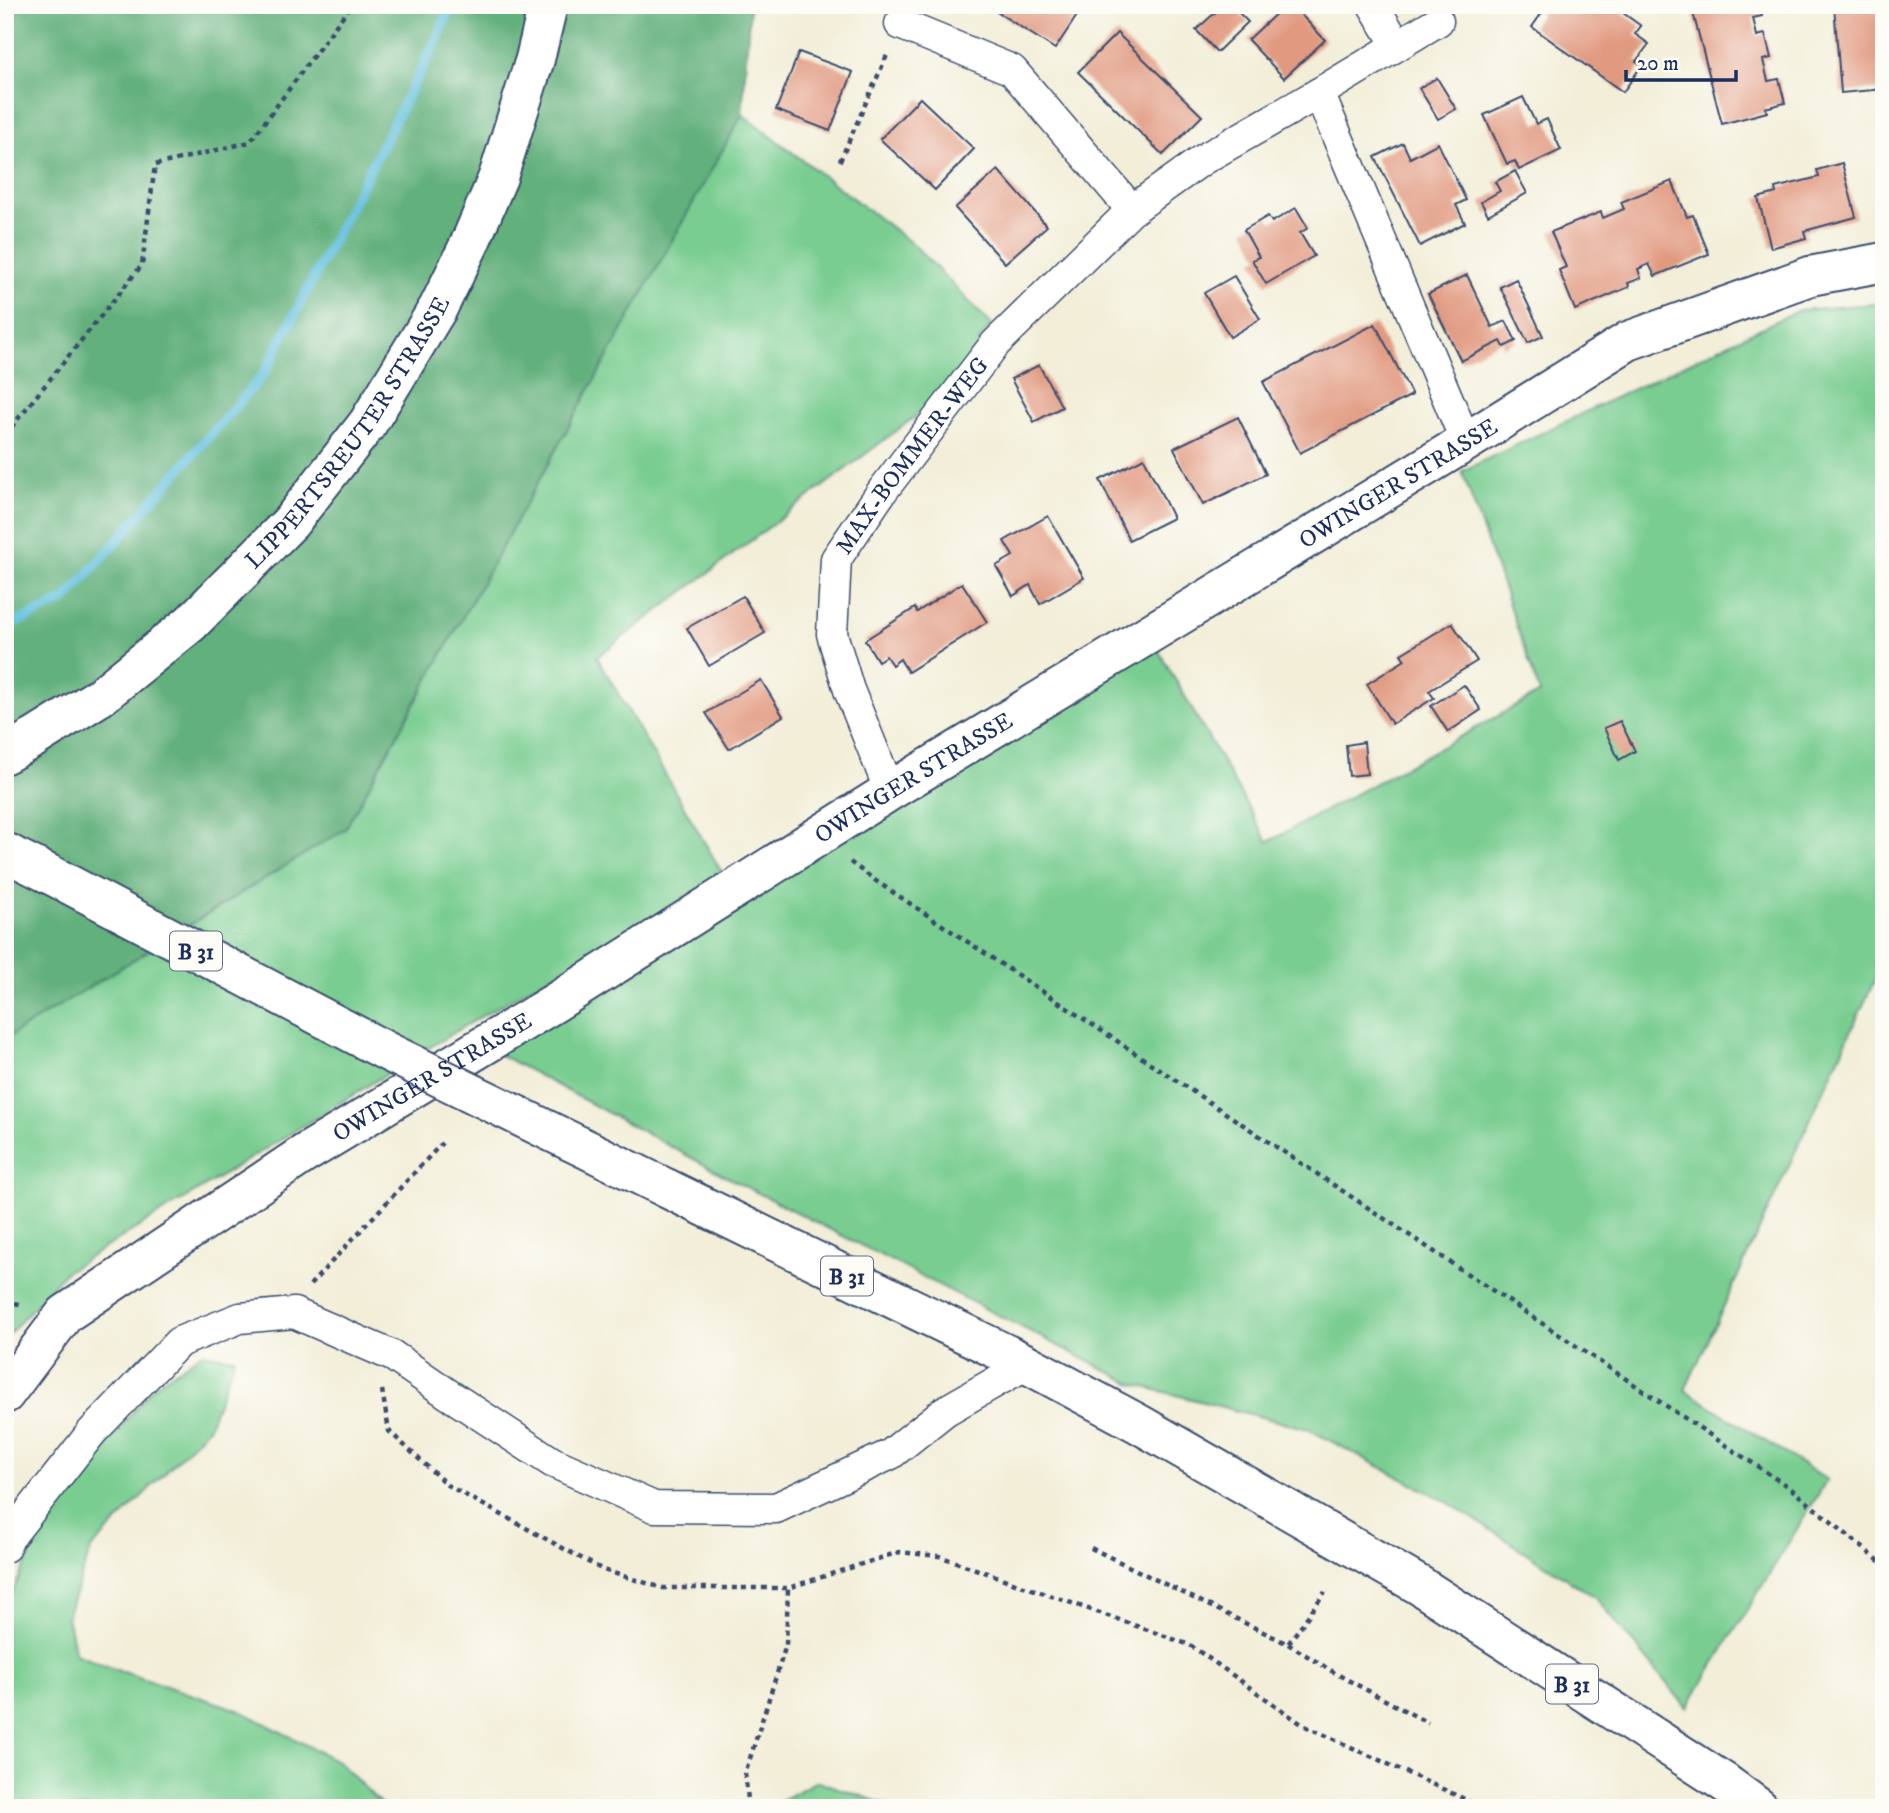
<svg xmlns="http://www.w3.org/2000/svg" width="1889" height="1813" font-family="'IM FELL DW Pica',serif">
<style>
.green{fill:#79cd91;stroke:#4a7e78;stroke-width:2}
.forest{fill:#62b07b;stroke:#3e706c;stroke-width:2}
.lines{fill:none;stroke-linecap:round;stroke-linejoin:round}
.stream{stroke:#61c0df;stroke-width:10}
.building{fill:#e19980}
.street-casing{stroke:#3b4c70;stroke-width:33}
.secondary-casing{stroke:#3b4c70;stroke-width:42}
.primary-casing{stroke:#3b4c70;stroke-width:42}
.path{stroke:#3b4c70;stroke-width:4.5;stroke-dasharray:5 5;stroke-linecap:butt}
.street{stroke:#fff;stroke-width:30}
.secondary{stroke:#fff;stroke-width:38}
.primary{stroke:#fff;stroke-width:38}
.primary-bridge-casing{stroke:#3b4c70;stroke-width:42;stroke-linecap:butt}
.primary-bridge{stroke:#fff;stroke-width:38}
.labels{text-anchor:middle;stroke-width:5;stroke-linejoin:round;paint-order:stroke}
.shield{fill:#fdfcf7;stroke:#5f6c8c;stroke-width:2}
.shield-label{font-size:23px;font-weight:bold;fill:#1b2f5e}
.street-label{font-size:24px;fill:#1b2f5e;stroke:#fdfcf7}
</style>
<rect width="100%" height="100%" fill="#fdfcf7"/>
<filter id="ink" filterUnits="userSpaceOnUse"><feTurbulence type="fractalNoise" baseFrequency=".0143" numOctaves="2"/><feDisplacementMap in="SourceGraphic" scale="14" xChannelSelector="R" yChannelSelector="G"/><feConvolveMatrix kernelMatrix="1 2 1 2 8 2 1 2 1" color-interpolation-filters="sRGB"/></filter>
<filter id="wash" filterUnits="userSpaceOnUse"><feTurbulence type="fractalNoise" baseFrequency=".00686" numOctaves="4" result="noise"/><feDisplacementMap in="SourceGraphic" scale="28" xChannelSelector="R" yChannelSelector="G"/><feGaussianBlur stdDeviation="1.57" result="paint"/><feColorMatrix in="noise" values="0 0 0 0 0 0 0 0 0 0 0 0 0 0 0 0 0 1.4 0 .05"/><feComposite in="paint" operator="in"/></filter>
<g filter="url(#wash)">
<rect width="100%" height="100%" fill="#f2eed8"/>
<g class="green">
<polygon points="742,114 914,245 992,325 978,341 986,348 945,394 597,657 724,876 463,1027 64,1273 5,1339 5,1039 345,829"/>
<polygon points="1884,303 1884,960 1685,1390 1827,1480 1687,1708 1595,1597 1447,1502 1308,1429 1133,1384 727,1177 493,1051 1156,646 1268,842 1540,693 1462,471 1799,310"/>
<polygon points="201,1353 235,1358 208,1428 91,1549 67,1616 75,1654 120,1671 239,1710 339,1762 385,1808 5,1808 5,1607 38,1538 93,1461 154,1386"/>
<polygon points="817,1781 897,1808 766,1808"/>
</g>
<polygon class="forest" points="5,5 750,5 742,115 345,829 5,1039"/>
<g class="lines">
<polyline class="stream" points="5,628 65,600 264,374 438,37 451,5"/>
</g>
<g id="blocks">
<g class="building">
<polygon points="986,5 1084,5 1055,49"/>
<polygon points="1214,5 1237,5 1234,8 1248,22 1217,52 1196,30 1218,10"/>
<polygon points="1285,5 1292,5 1325,40 1284,78 1248,40"/>
<polygon points="1533,5 1612,5 1641,26 1635,34 1649,44 1636,61 1642,65 1623,92 1532,27 1541,14 1532,7"/>
<polygon points="1691,5 1759,5 1762,16 1753,18 1757,36 1765,34 1771,58 1763,60 1768,81 1779,79 1785,103 1765,108 1767,112 1722,124"/>
<polygon points="1834,5 1884,5 1884,89 1841,93"/>
<polygon points="1117,33 1202,116 1163,155 1078,72"/>
<polygon points="799,52 853,72 830,131 776,110"/>
<polygon points="1437,78 1456,109 1438,119 1419,88"/>
<polygon points="1523,97 1536,124 1547,119 1561,150 1519,170 1515,161 1507,164 1484,115"/>
<polygon points="920,98 974,149 935,190 880,139"/>
<polygon points="1403,143 1410,158 1438,143 1466,200 1456,205 1465,223 1420,246 1375,157"/>
<polygon points="1842,163 1856,217 1804,231 1806,238 1771,248 1758,198 1776,193 1775,188 1819,177 1817,170"/>
<polygon points="998,170 1047,226 1005,263 955,208"/>
<polygon points="1515,171 1527,193 1488,215 1481,202 1500,191 1495,182"/>
<polygon points="1672,181 1687,217 1693,215 1709,254 1655,276 1649,264 1638,269 1641,278 1628,283 1629,287 1575,310 1559,270 1566,267 1551,232 1601,212 1603,218 1624,209 1621,202"/>
<polygon points="1296,208 1308,228 1300,233 1314,256 1266,284 1252,260 1259,257 1244,230 1268,216 1272,222"/>
<polygon points="1467,275 1492,327 1506,321 1516,341 1504,347 1501,341 1461,361 1428,294"/>
<polygon points="1234,276 1260,319 1230,337 1204,293"/>
<polygon points="1516,279 1543,336 1528,343 1500,287"/>
<polygon points="1375,324 1412,395 1300,453 1263,382"/>
<polygon points="1039,365 1062,407 1034,422 1011,379"/>
<polygon points="1238,417 1266,474 1203,505 1174,448"/>
<polygon points="1144,458 1173,518 1129,540 1100,480"/>
<polygon points="1048,516 1084,578 1040,604 1030,585 1013,596 996,566 1013,556 1004,541"/>
<polygon points="962,583 987,622 908,672 900,659 892,665 886,656 878,661 865,640 915,608 917,612"/>
<polygon points="743,596 765,633 709,666 687,628"/>
<polygon points="1452,623 1477,661 1429,691 1434,698 1392,724 1367,684 1405,660 1401,654"/>
<polygon points="761,680 783,716 729,749 706,713"/>
<polygon points="1464,685 1481,710 1448,732 1431,706"/>
<polygon points="1620,721 1635,751 1619,760 1604,728"/>
<polygon points="1364,742 1367,774 1349,776 1346,745"/>
</g>
</g>
</g>
<g filter="url(#ink)">
<use href="#blocks" fill-opacity="0" stroke="#3b4c70" stroke-width="2"/>
<g class="lines">
<defs>
<g id="street">
<polyline points="1373,5 1397,45"/>
<polyline points="900,24 1012,70 1132,210"/>
<polyline points="1319,93 1466,442"/>
<path id="s1" d="M890,791L849,690L832,634L836,559L883,490L995,344L1132,210L1202,160L1319,93L1438,21"/>
<polyline points="5,1547 9,1538 92,1432 179,1342 240,1318 294,1313 393,1356 448,1394 552,1462 654,1507 776,1508 891,1454 945,1411 1027,1364"/>
</g>
<g id="secondary">
<path id="s2" d="M5,754L34,738L101,696L191,623L290,523L368,423L438,308L469,245L498,177L535,59L548,5"/>
<path id="s3" d="M5,1394L65,1314L304,1154L556,1002L890,791L1466,442L1628,341L1810,276L1884,262"/>
</g>
<g id="primary">
<polyline points="5,852 55,877 386,1051"/>
<polyline points="666,1188 1027,1364 1139,1424 1419,1585 1725,1783 1759,1808"/>
</g>
</defs>
<use href="#street" class="street-casing"/>
<use href="#secondary" class="secondary-casing"/>
<use href="#primary" class="primary-casing"/>
<g class="path">
<polyline points="840,161 888,53"/>
<polyline points="5,435 142,265 155,165 250,142 351,5"/>
<polyline points="850,862 876,881 1790,1488 1884,1565"/>
<polyline points="310,1285 442,1143"/>
<polyline points="5,1301 23,1305"/>
<polyline points="382,1390 389,1431 447,1485 603,1570 663,1588 788,1588 899,1552 939,1556 1190,1645 1303,1725 1484,1808"/>
<polyline points="1091,1548 1288,1644 1325,1592"/>
<polyline points="1288,1644 1335,1673 1428,1723"/>
<polyline points="749,1808 745,1774 786,1645 788,1588"/>
</g>
<use href="#street" class="street"/>
<use href="#secondary" class="secondary"/>
<use href="#primary" class="primary"/>
<defs>
<polyline id="primary-bridge" points="386,1051 666,1188"/>
</defs>
<use href="#primary-bridge" class="primary-bridge-casing"/>
<use href="#primary-bridge" class="primary-bridge"/>
</g>
</g>
<g class="labels">
<g class="shield">
<rect x="170" y="931.5" width="52" height="39" rx="5"/>
<rect x="821" y="1256.5" width="52" height="39" rx="5"/>
<rect x="1546" y="1664.5" width="52" height="39" rx="5"/>
</g>
<g class="shield-label">
<text x="196" y="959">B 31</text>
<text x="847" y="1284">B 31</text>
<text x="1572" y="1692">B 31</text>
</g>
<g class="street-label">
<text dy="8" stroke="none"><textPath href="#s2" startOffset="476">LIPPERTSREUTER STRASSE</textPath></text>
<text dy="8" stroke="none"><textPath href="#s1" startOffset="371">MAX-BOMMER-WEG</textPath></text>
<text dy="8" stroke="none"><textPath href="#s3" startOffset="1671">OWINGER STRASSE</textPath></text>
<text dy="8" stroke="none"><textPath href="#s3" startOffset="1104">OWINGER STRASSE</textPath></text>
<text dy="8" stroke="none"><textPath href="#s3" startOffset="537">OWINGER STRASSE</textPath></text>
</g>
</g>
<rect width="1889" height="1813" fill="none" stroke="#fdfcf7" stroke-width="28"/>
<path d="M1626 70v10h110v-10" fill="none" stroke="#1b2f5e" stroke-width="3.5"/>
<text x="1637" y="70" font-size="21" fill="#1b2f5e" stroke="#fdfcf7" stroke-width="5" paint-order="stroke">20 m</text>
</svg>
